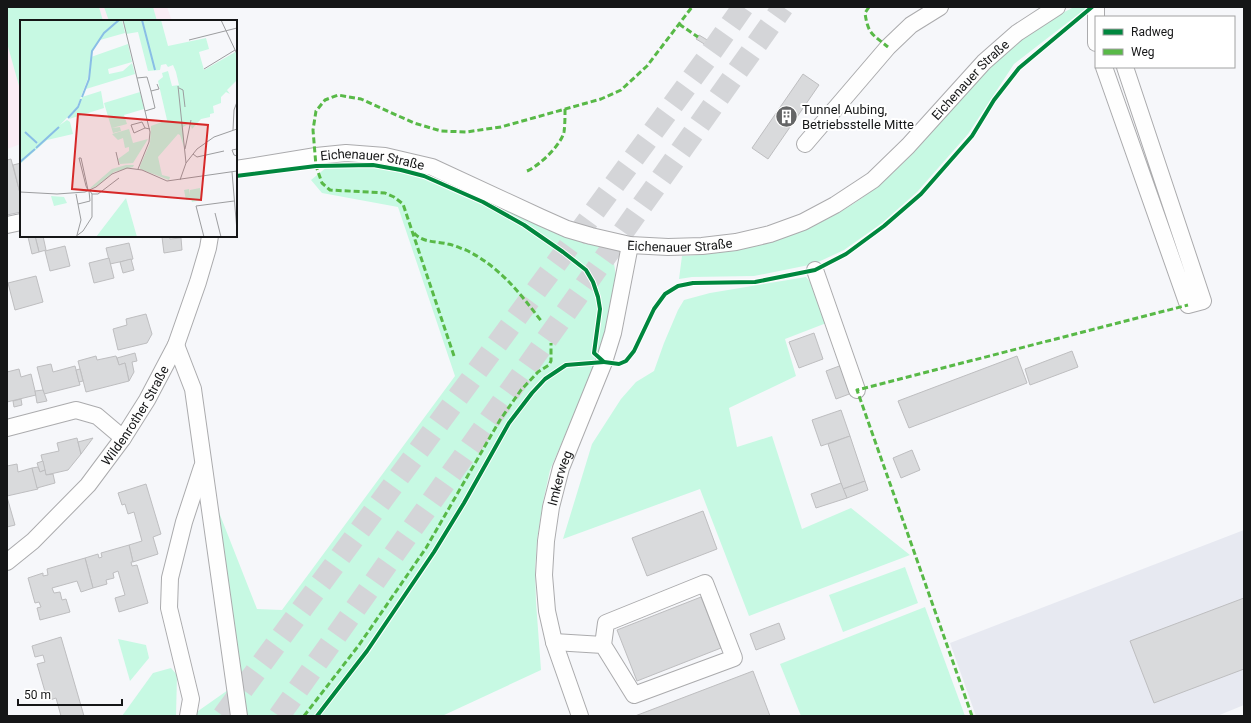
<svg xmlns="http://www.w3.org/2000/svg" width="1251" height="723" font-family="Roboto,sans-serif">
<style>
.built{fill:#e7e9f1}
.education{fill:#faedf5}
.green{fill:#c7f9e3}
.building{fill:#d9dadc;stroke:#bebec0}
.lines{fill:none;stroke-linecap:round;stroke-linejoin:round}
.highway-tunnel{stroke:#d4d5d8;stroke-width:22;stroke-dasharray:22 11;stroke-linecap:butt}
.minor-casing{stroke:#ababad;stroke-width:18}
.minor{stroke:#fefefe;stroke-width:16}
.quiet{stroke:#58b947;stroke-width:3;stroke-dasharray:6 3;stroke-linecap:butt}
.cycleway-casing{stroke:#fff;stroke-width:6}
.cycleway{stroke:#00873e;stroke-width:4}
.labels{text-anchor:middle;stroke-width:4;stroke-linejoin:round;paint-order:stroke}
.street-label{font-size:13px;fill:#151617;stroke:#fff}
.poi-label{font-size:13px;fill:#151617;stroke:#fff;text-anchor:start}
.inset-river{fill:none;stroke:#89bee6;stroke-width:2}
.inset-road{fill:none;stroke:#9c9d9f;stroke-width:1}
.view{fill:#d62828;fill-opacity:0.15;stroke:#d62828;stroke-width:2}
.inset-edge{fill:none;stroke:#151617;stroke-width:2}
</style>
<rect width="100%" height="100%" fill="#f6f7fa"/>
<polygon class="built" points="1244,530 1244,705 1217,716 976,716 950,643"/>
<polygon class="education" points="7,7 167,7 172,21 21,21 21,144 7,149"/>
<g class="green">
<polygon points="7,7 99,7 103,21 21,21 21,93 7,43"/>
<polygon points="104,7 153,7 157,21 109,21"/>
<path d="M1074,7H1085V9L1014,64L968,134L917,192L882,223L844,250L814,264L754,276L692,277L679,279L682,256C765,251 838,226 898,168C930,138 956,102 986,71C1012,46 1041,23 1074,7Z"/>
<polygon points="327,167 373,167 392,170 431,180 486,200 587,244 605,247 612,251 616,276 602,349 550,470 543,502 537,540 535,570 536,602 541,670 442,716 191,716 238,683 211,492 257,609 282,610 455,376 398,207 322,193 311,180"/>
<polygon points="806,277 816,289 829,322 785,339 796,376 729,408 737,447 772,436 802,529 851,508 910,555 749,616 700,489 563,539 592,444 621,399 636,382 654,371 664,343 678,310 684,300 710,293"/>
<polygon points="905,567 918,603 843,632 829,595"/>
<polygon points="925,607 965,716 801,716 780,664"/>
<polygon points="118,639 146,645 149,658 130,681"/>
<polygon points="171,668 177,675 176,716 122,716 153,673"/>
</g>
<g class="building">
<polygon points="699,35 709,41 706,45 696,39"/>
<polygon points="803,74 819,85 768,159 752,148"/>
<polygon points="11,159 21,197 21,212 7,215 7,160"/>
<polygon points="21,163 21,197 13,165"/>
<polygon points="35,236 43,236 46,250 39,252"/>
<polygon points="35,236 39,252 32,254 28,237"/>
<polygon points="169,236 170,239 181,238 182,250 164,253 162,237"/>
<polygon points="129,243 133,259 110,264 106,248"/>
<polygon points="65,246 70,266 50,271 45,251"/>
<polygon points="109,258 114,278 94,283 89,263"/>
<polygon points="131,259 134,270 123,273 120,262"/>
<polygon points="36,276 43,302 15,310 8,283"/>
<polygon points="146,314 152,334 147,343 118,350 113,329 127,325 126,319"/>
<polygon points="814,333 823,359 799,368 789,342"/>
<polygon points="1072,351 1078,367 1030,385 1025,369"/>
<polygon points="135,353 137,361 132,362 134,372 129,381 125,363 119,365 117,358"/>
<polygon points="96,356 97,360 116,356 119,365 125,363 129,381 86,392 78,361"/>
<polygon points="1017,356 1027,383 909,428 898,401"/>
<polygon points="51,364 53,372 75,366 80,385 44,394 37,367"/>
<polygon points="842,365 852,393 836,399 826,371"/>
<polygon points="19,369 21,377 31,374 36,395 7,402 7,372"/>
<polygon points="80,369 83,381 79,382 76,370"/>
<polygon points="43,390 47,401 37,403 35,391"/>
<polygon points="21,399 22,405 14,407 13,401"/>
<polygon points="841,410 850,436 821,446 812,420"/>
<polygon points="850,436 865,481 843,489 828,444"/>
<polygon points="77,438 81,454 68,470 46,475 41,455 59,451 57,443"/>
<polygon points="93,438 81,454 78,442"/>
<polygon points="912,450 920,470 901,478 893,458"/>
<polygon points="43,461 45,470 40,472 37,463"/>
<polygon points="17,464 18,472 32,468 38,489 7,496 7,466"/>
<polygon points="38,467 40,472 45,470 46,475 53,474 55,483 37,488 32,468"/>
<polygon points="865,481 868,490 847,498 843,489"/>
<polygon points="841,483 847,498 816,508 811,494"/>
<polygon points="146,484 161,534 153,537 158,554 133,562 129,545 142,541 134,512 128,514 125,504 122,505 118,493"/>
<polygon points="7,497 15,525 7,527"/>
<polygon points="703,511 717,549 647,576 632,538"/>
<polygon points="129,545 133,562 131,562 132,566 137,565 148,603 119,612 115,598 125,595 118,571 113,573 114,578 106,580 107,584 93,588 85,558 98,554 99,558 102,557 101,553"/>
<polygon points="85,558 93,588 81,592 77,581 52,588 54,593 60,592 62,600 66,599 70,612 40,620 37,608 41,607 39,602 35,603 28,578 43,573 43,576 48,575 47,569"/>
<polygon points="701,597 721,648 637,681 617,630"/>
<polygon points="1244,598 1244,669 1154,703 1130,641"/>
<polygon points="779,623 785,639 756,650 750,634"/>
<polygon points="61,637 84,716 61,716 56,698 50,700 49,694 46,695 37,664 45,662 43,655 35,657 32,646"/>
<polygon points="753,671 770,716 635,716"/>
</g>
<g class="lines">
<g class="highway-tunnel">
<polyline points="223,716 589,219 707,58 743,7"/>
<polyline points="279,716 783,7"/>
</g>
<defs>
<g id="minor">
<polyline points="1096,7 1096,43"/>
<polyline points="1104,67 1188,305 1203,301 1125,67"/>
<polyline points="805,144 888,47 911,25 940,7"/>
<path id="s1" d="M236,169L316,156L346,153L385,156L432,167L540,217L567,229L591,236L630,245L668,247L702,246L736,242L770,234L803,222L835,205L873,180L908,146L984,62L1017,33L1057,7"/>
<polyline points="7,225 21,222"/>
<polyline points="815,270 857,390"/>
<polyline points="176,345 193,389 239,716"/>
<polyline points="7,428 76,410 97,416 123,438"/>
<path id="s2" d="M7,562L33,541L88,485L123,438L147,400L176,345L198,282L208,248L210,236"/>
<polyline points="554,642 603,645 634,695 734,658 705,583 606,623 603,645"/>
<polyline points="188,716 191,699 169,608 170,578 184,522 202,467"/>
<path id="s3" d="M580,716L554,642L547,611L544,575L546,541L551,507L561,468L604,362L613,333L630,245"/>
</g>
</defs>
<use href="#minor" class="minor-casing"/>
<use href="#minor" class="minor"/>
<g class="quiet">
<path d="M869,7L865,13C868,34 872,34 888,47"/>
<polyline points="679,24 698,37"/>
<path d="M527,171C539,166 561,145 564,132C565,125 565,117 565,109"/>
<path d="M414,233C423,243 436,241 448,244C454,245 460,248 466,250C500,267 519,292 542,322"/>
<polyline points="454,356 403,204 394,197 385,193 330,190 322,183 316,166 313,130 316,111 325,100 338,95 361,99 414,123 441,131 466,132 501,127 601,99 621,90 647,66 692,7"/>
<polyline points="304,716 359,645 426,548 500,420 521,390 538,372 549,365 551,361 551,343"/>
<polyline points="972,716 857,390 1188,305"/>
</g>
<defs>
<g id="cycleway">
<polyline points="236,176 316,166 373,165 401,170 424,176 483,202 524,225 563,252 586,270 593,282 598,297 600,309 594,353 604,362 619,364 626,361 634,351 654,309 665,294 678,286 693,283 755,282 815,270 846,254 884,226 921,194 972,136 994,100 1019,68 1092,7"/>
<polyline points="317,716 367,651 434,552 464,503 509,423 532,393 545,379 566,365 604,362"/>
</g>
</defs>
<use href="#cycleway" class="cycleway-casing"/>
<use href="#cycleway" class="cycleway"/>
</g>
<defs>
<symbol id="building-disc" viewBox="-11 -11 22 22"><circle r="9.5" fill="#646566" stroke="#fff"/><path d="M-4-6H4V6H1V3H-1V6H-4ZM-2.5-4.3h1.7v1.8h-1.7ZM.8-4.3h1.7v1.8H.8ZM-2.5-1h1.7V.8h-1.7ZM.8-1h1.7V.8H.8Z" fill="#fff"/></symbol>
</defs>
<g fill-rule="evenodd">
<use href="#building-disc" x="774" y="104" width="25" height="25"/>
</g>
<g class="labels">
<g class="street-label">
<text dy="5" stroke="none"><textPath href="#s1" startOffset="810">Eichenauer Straße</textPath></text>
<text dy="5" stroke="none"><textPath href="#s1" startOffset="138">Eichenauer Straße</textPath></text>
<text dy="5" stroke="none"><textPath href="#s1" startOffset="462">Eichenauer Straße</textPath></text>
<text dy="5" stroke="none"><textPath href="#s2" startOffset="196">Wildenrother Straße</textPath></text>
<text dy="5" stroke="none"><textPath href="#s3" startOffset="245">Imkerweg</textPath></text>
</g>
<g class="poi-label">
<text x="802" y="114">Tunnel Aubing,<tspan x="802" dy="15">Betriebsstelle Mitte</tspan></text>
</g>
</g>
<g transform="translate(20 20)">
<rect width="217" height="217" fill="#f6f7fa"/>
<path d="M0,0H102L105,13L80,20L72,30L71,37L108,24L112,42L88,49L89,54L103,51L112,43L115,54L66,69L69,59L70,43L68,58L57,87L40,105L47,100L50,102L53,114L27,120L0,144ZM103,0H141L148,26L186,18L189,29L179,32L184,50L217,31V60L207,70L210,74L206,72L201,77V83L193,86L194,93L190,94V97L181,99L172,109L170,103L163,107L164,127L160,115L158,114L138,137L142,155L150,157L149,160L120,149V146L130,123L131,106L147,100L138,61L143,57L142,53L148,51L152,66L159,65L156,52L153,45L148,47L146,44L141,45L140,50L128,51L118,12L106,14ZM81,71L84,88L49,99L58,87L62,77ZM120,72L124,89L104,95L107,104L92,108L100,107L101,111L93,113L84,83ZM109,109L113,123L128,119L113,143L100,144L98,139L109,131V127L105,128L103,118L98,120L92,114ZM106,145H114L113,147L94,152L77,166L69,169L92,149ZM180,168L182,180L172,182L171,179L166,180L164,170L169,169L170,175V170ZM31,176L44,177L47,183L34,186ZM106,178L117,217H76Z" fill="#c7f9e3"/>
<path class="inset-river" d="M122,0L135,50M62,77L69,59L72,31L84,13L99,0M48,98L58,87L61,79M5,112L17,123M16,128L39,107M0,142L15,129"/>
<path class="inset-road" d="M103,0L130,112L129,122L118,149M201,0L217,34M169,20L217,8M184,49L215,30M117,58L127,57L131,71L135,88L125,91M158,66L166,143M159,68L163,70L165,87M131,71L139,69L137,64M125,108L114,113L111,105L122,102L125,108L130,109M213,110L214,90L217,82M165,129L171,100M217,129L212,130L214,135L217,136M96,132L99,145M173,134L177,137L204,131M59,138H61L68,170L66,166ZM212,152L217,211M160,160L166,143L177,129L194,117L217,109M70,171L72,174H78L99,158M0,172L37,174L65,172L76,167L92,154L107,148L122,150L147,161L217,151M56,174L61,200L57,215M58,184L70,181L69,171M195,193L201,217M55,217L63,211L72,197V174M184,217L176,186L214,181"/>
<path class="view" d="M58,94L188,105L181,180L52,169Z"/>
<rect width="217" height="217" class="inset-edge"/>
</g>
<rect width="1251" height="723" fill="none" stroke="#151617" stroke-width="16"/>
<rect x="1095" y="16" width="140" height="52" fill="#ffffff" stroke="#a1a2a2"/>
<rect x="1103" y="29" width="20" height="6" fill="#00873e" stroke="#a1a2a2"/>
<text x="1131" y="36" font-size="12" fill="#151617">Radweg</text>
<rect x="1103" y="49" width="20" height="6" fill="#58b947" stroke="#a1a2a2"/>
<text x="1131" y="56" font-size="12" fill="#151617">Weg</text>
<path d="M18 699v6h104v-6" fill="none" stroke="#151617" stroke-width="2"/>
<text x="24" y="699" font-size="12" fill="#151617" stroke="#ffffff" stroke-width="3" paint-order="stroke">50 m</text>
</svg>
